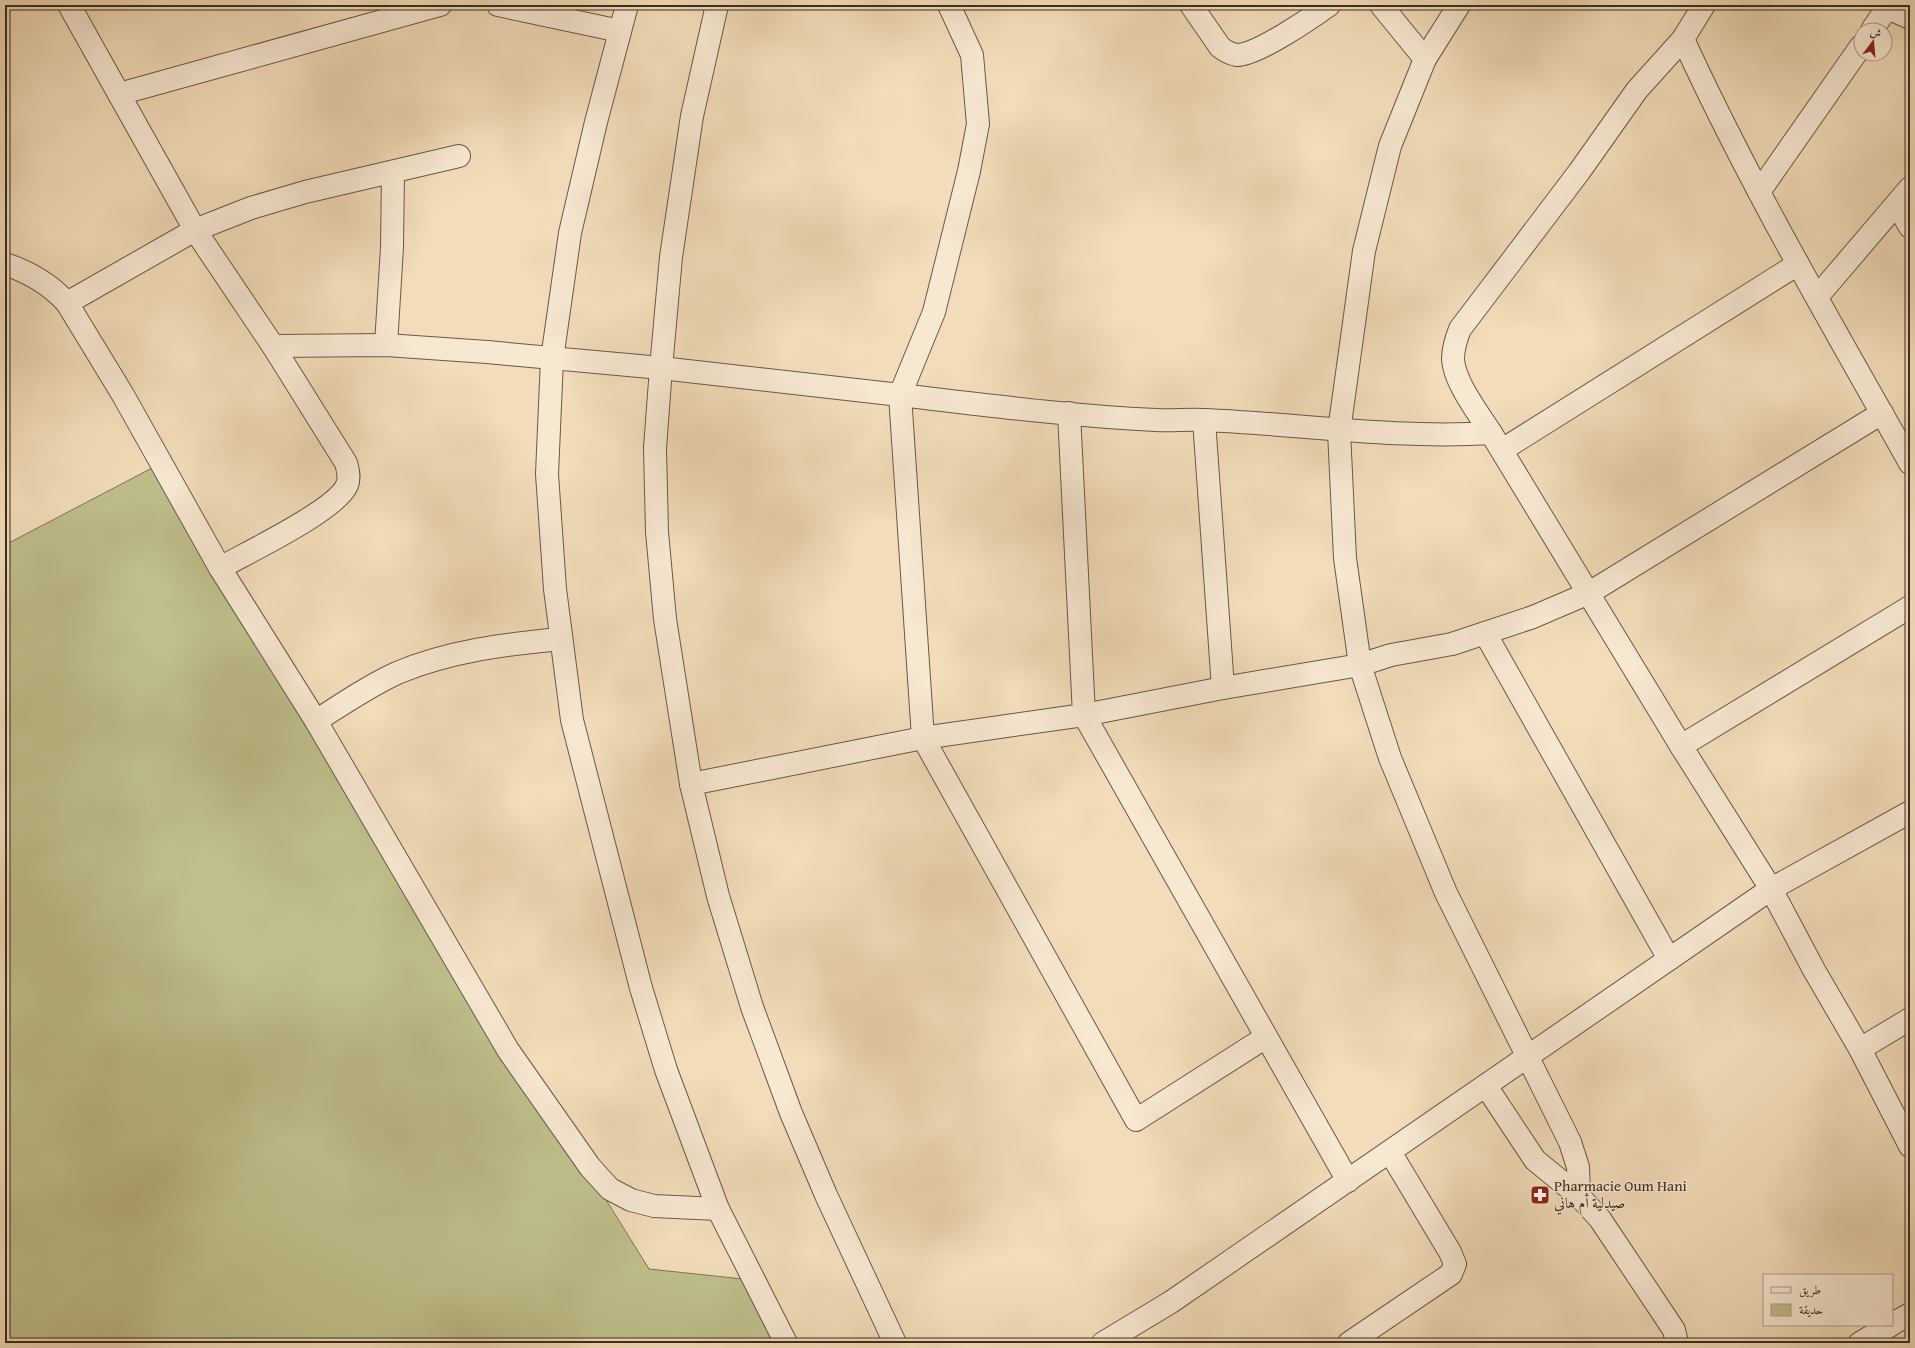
<svg xmlns="http://www.w3.org/2000/svg" width="1915" height="1348" font-family="'Gentium Book Plus',Amiri,serif">
<style>
.green{fill:#bfbf8c;stroke:#7d7656}
.lines{fill:none;stroke-linecap:round;stroke-linejoin:round}
.minor-casing{stroke:#695946;stroke-width:24}
.minor{stroke:#f7e8d2;stroke-width:22}
.labels{text-anchor:middle;stroke-width:3;stroke-linejoin:round;paint-order:stroke}
.poi-label{font-size:15px;fill:#3b2d20;stroke:#f7e8d2;text-anchor:start}
</style>
<rect width="100%" height="100%" fill="#f2dcb9"/>
<filter id="stains"><feTurbulence type="fractalNoise" baseFrequency=".005" numOctaves="4"/><feColorMatrix values="0 0 0 0 .2 0 0 0 0 .09 0 0 0 0 .02 0 0 0 .5 -.17"/></filter>
<radialGradient id="worn" r=".72"><stop offset=".6" stop-color="#630" stop-opacity="0"/><stop offset="1" stop-color="#630" stop-opacity=".3"/></radialGradient>
<polygon class="green" points="152,468 649,1269 743,1279 775,1343 5,1343 5,545"/>
<g class="lines">
<defs>
<g id="minor">
<path d="M69,5L195,230L273,346L346,463C348,470 350,478 347,485C337,510 246,553 220,568"/>
<polyline points="498,5 620,31"/>
<polyline points="627,5 596,122 570,233 552,359 547,474 555,589 572,720 641,988 666,1070 718,1209 786,1343"/>
<polyline points="717,5 692,116 671,257 661,368 655,448 657,532 665,619 691,784 718,896 752,1007 791,1113 826,1195 895,1343"/>
<path d="M949,5L972,55L978,124L969,171L934,312L900,395C985,405 1070,416 1156,420C1172,421 1188,419 1204,420C1300,424 1395,439 1491,433L1681,746L1771,889L1814,970L1860,1049L1910,1146"/>
<path d="M1191,5L1220,47C1225,51 1230,54 1237,55C1257,55 1311,18 1329,5"/>
<polyline points="1381,5 1425,59"/>
<polyline points="1459,5 1425,59 1390,146 1364,251 1339,431 1345,558 1360,665 1390,758 1446,893 1570,1142 1578,1167 1579,1196"/>
<path d="M1704,5L1683,39C1750,185 1831,323 1910,463"/>
<polyline points="1881,5 1910,18"/>
<polyline points="1872,30 1887,8"/>
<polyline points="119,94 440,5"/>
<polyline points="1759,192 1861,46"/>
<polyline points="1897,205 1910,227"/>
<path d="M5,264C29,272 50,284 67,303L123,395L220,568L316,721L508,1050L590,1167L610,1189L631,1200L654,1206L718,1209"/>
<polyline points="1817,297 1910,188"/>
<polyline points="67,303 195,230 251,208 305,192 459,156"/>
<polyline points="386,345 392,247 393,172"/>
<polyline points="273,346 386,345 487,352 661,368 900,395 923,738 1136,1120 1266,1037"/>
<polyline points="1069,413 1084,715 1348,1181"/>
<polyline points="1204,420 1223,688"/>
<path d="M1491,433C1479,414 1454,382 1453,359C1453,349 1456,339 1460,329L1579,172L1637,90L1683,39"/>
<polyline points="1502,450 1798,264"/>
<polyline points="1485,633 1669,959"/>
<path d="M316,721C342,704 369,686 397,673C449,651 506,644 561,639"/>
<polyline points="1681,746 1910,607"/>
<polyline points="691,784 923,738 1084,715 1223,688 1360,665 1391,655 1452,644 1533,617 1589,593 1882,413"/>
<polyline points="1860,1049 1910,1019"/>
<polyline points="1486,1086 1535,1160 1579,1196 1600,1219 1674,1330 1677,1343"/>
<polyline points="1892,1324 1910,1314"/>
<polyline points="1103,1343 1171,1302 1771,889 1910,812"/>
<polyline points="1349,1343 1451,1274 1455,1264 1450,1252 1390,1152"/>
<polyline points="1860,1343 1891,1325"/>
</g>
</defs>
<use href="#minor" class="minor-casing"/>
<use href="#minor" class="minor"/>
</g>
<defs>
<symbol id="pharmacy-square" viewBox="-11 -11 22 22"><rect x="-9" y="-9" width="18" height="18" rx="4" fill="#8f2418" stroke="#f7e8d2"/><path d="M-2-6h4v4h4v4h-4v4h-4v-4h-4v-4h4Z" fill="#fff"/></symbol>
</defs>
<g fill-rule="evenodd">
<use href="#pharmacy-square" x="1529" y="1184" width="22" height="22"/>
</g>
<g class="labels">
<g class="poi-label">
<text x="1554" y="1191">Pharmacie Oum Hani<tspan x="1554" dy="17">صيدلية أم هاني</tspan></text>
</g>
</g>
<rect width="1915" height="1348" fill="none" stroke="#f2dcb9" stroke-width="20"/>
<rect x="6" y="6" width="1903" height="1336" fill="none" stroke="#3b2d20" stroke-width="2"/>
<rect x="10" y="10" width="1895" height="1328" fill="none" stroke="#3b2d20"/>
<rect x="1763" y="1274" width="130" height="52" fill="#f7e8d2" stroke="#ac9d8b"/>
<rect x="1771" y="1287" width="20" height="6" fill="#f7e8d2" stroke="#ac9d8b"/>
<text x="1799" y="1294" font-size="12" fill="#3b2d20">طريق</text>
<rect x="1771" y="1304" width="20" height="12" fill="#bfbf8c" stroke="#ac9d8b"/>
<text x="1799" y="1314" font-size="12" fill="#3b2d20">حديقة</text>
<g transform="translate(1873 42) rotate(16)"><circle r="19" fill="#f7e8d2" stroke="#ac9d8b"/>
<path d="M0-3L7 15L0 10L-7 15Z" fill="#8f2418"/>
<text y="-6" font-size="11" font-weight="bold" text-anchor="middle" fill="#3b2d20">ش</text>
</g>
<rect width="100%" height="100%" filter="url(#stains)"/>
<rect width="100%" height="100%" fill="url(#worn)"/>
</svg>
